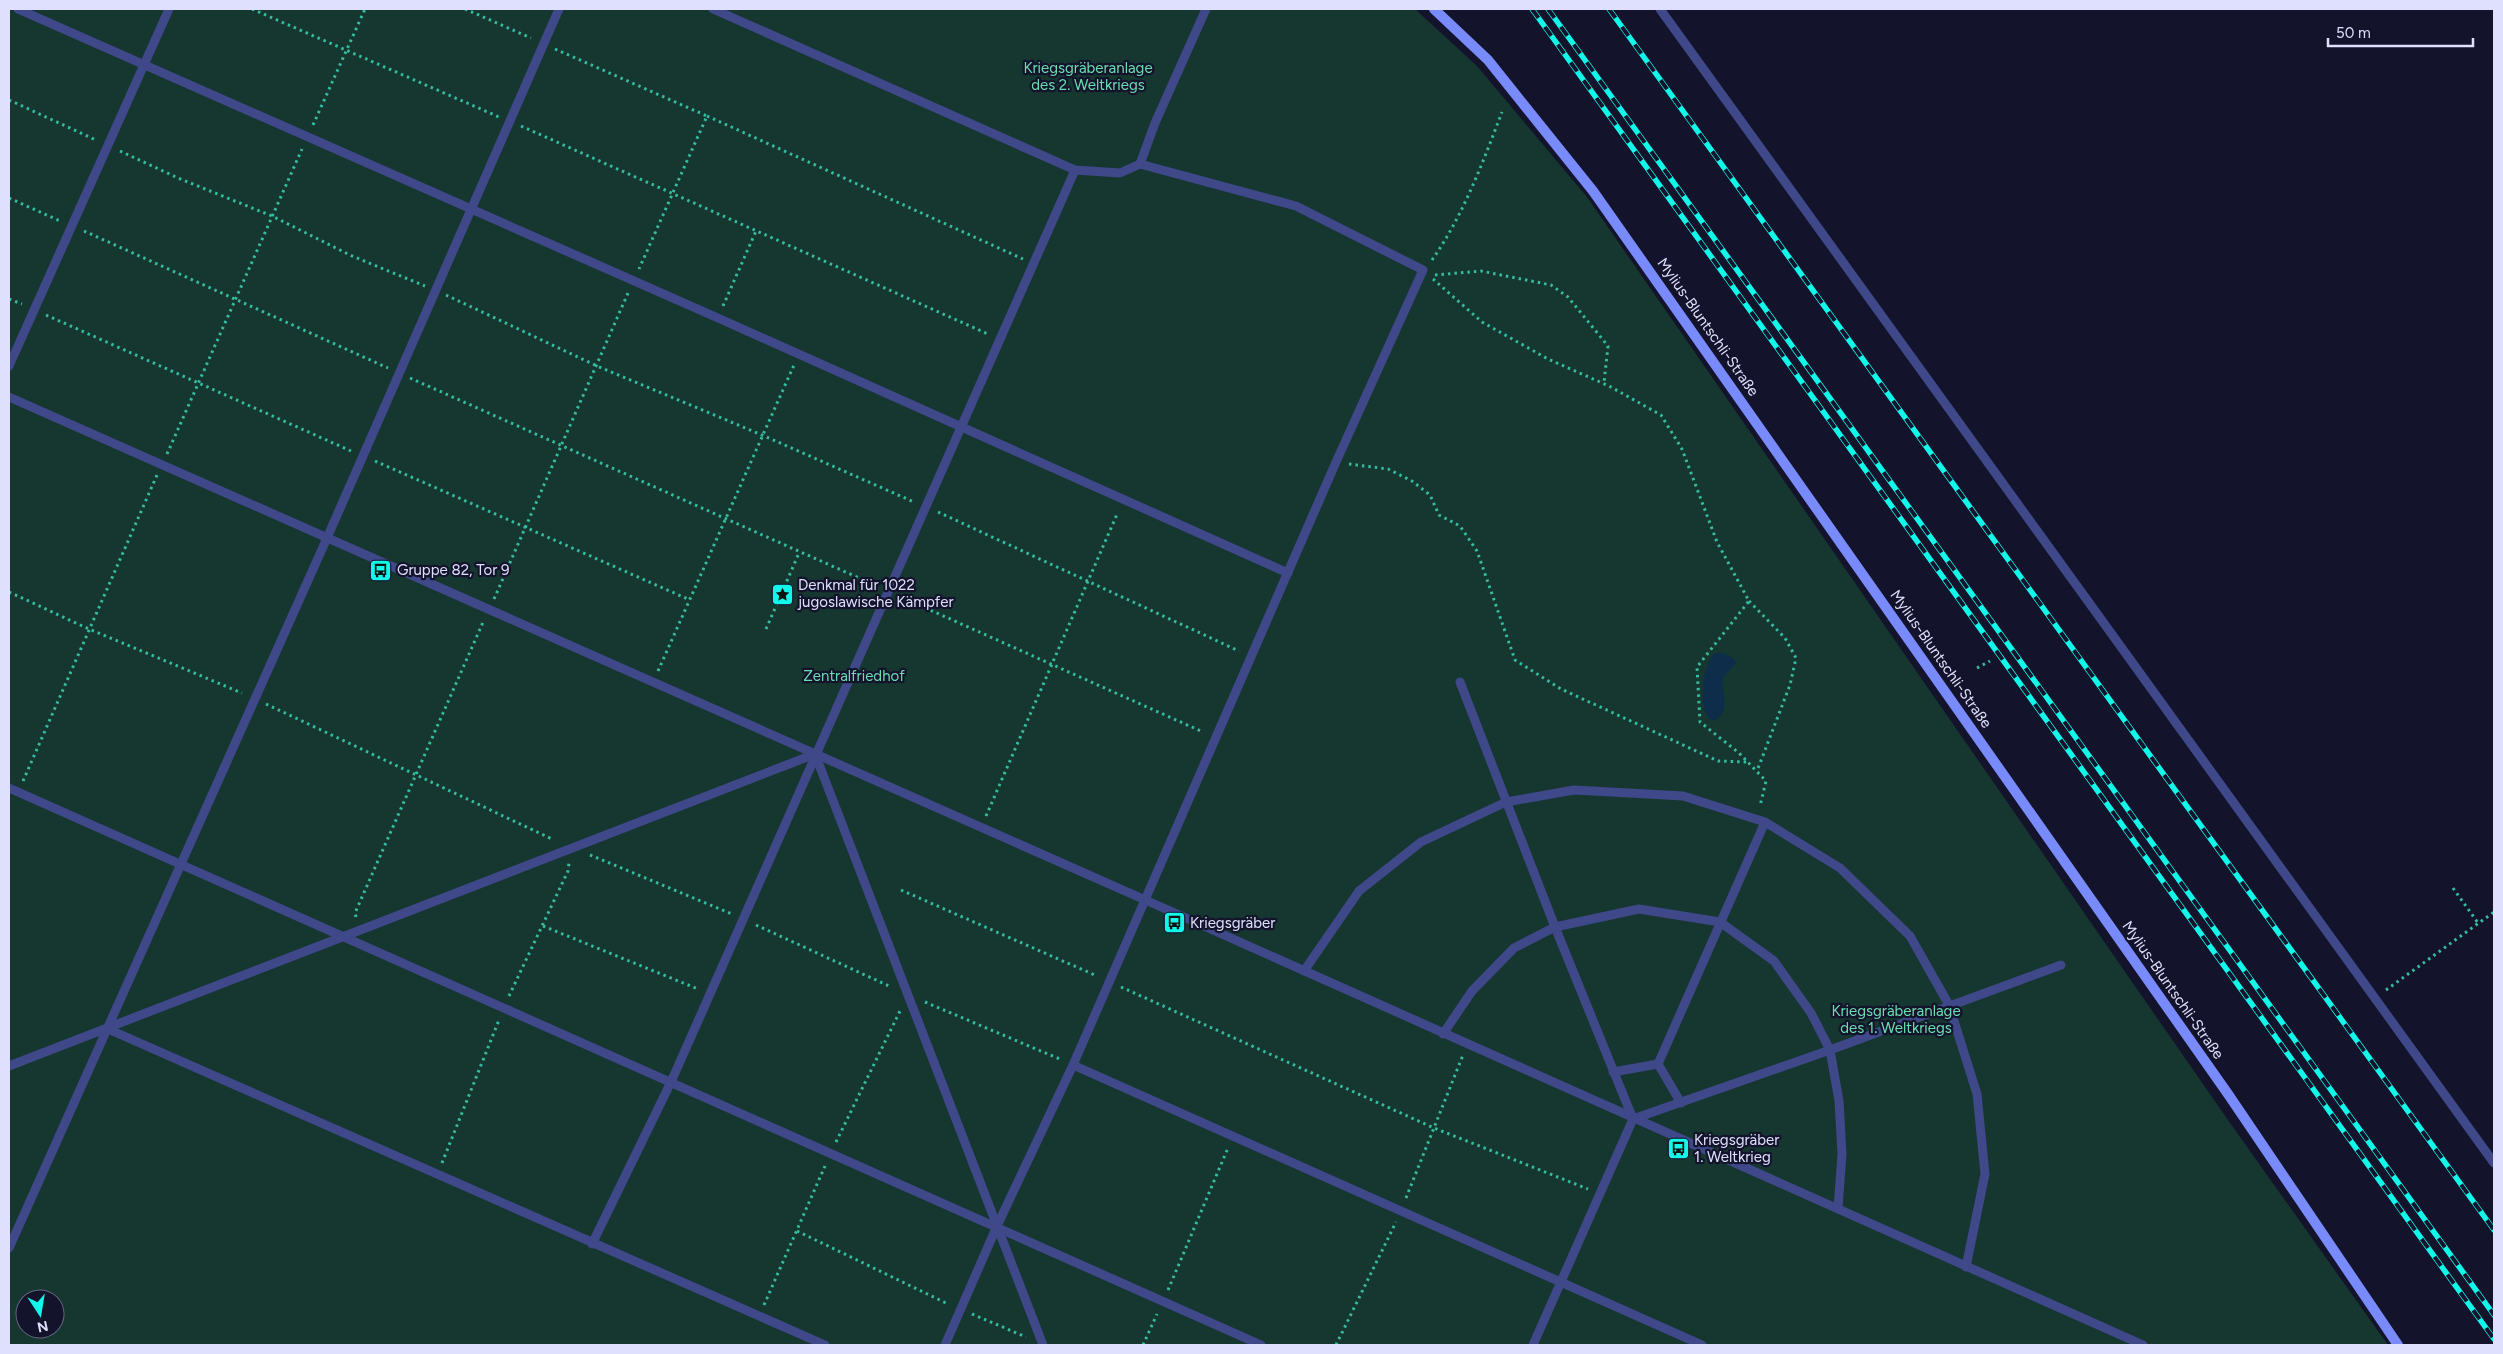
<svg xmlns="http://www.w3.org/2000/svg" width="2503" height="1354" font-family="Figtree,sans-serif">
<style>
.green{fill:#163630;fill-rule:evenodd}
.water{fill:#0d2d4b}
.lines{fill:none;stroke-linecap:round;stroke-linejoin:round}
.path{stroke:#35bb9e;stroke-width:3;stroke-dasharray:2.5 4;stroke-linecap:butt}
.lane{stroke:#3f4889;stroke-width:9}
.secondary{stroke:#798afb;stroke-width:10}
.rail-casing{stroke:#11f8ea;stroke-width:5.5}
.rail{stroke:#13132c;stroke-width:4;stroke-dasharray:11;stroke-linecap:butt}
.labels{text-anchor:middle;stroke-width:4.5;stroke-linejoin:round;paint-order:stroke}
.park-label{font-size:15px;fill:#6bdeaf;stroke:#13132c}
.street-label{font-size:15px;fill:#dfe0fe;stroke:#13132c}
.poi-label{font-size:15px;fill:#dfe0fe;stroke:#13132c;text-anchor:start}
</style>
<rect width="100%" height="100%" fill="#13132c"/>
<path class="green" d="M9,9H1415L1477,66L1587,197L2228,1120L2388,1345H9ZM25,1299H55V1329H25Z"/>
<path class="water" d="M1715,653C1724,653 1731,654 1736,663L1723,678C1721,696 1732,708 1715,721L1708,718C1699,702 1702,666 1715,653Z"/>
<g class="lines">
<g class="path">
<polyline points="252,9 499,117"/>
<polyline points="465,9 531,38"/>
<polyline points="555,49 707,116 639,269"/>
<polyline points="9,100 96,140"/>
<polyline points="707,116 1023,259"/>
<polyline points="313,125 365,9"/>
<polyline points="521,126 988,334"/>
<polyline points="120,151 178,178 272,216 352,256 425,286"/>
<polyline points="9,198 60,221"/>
<polyline points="84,231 388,368"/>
<path d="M1432,260C1463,216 1483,162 1502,112"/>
<polyline points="1435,275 1481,271 1551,285 1568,297 1608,346 1604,383"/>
<polyline points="1433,279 1482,322 1548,359 1609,386 1661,415 1682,449 1717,542 1749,601 1697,667 1700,722 1739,753 1766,781 1760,806"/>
<polyline points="446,295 597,366 762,435 914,502"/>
<polyline points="9,299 22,304"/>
<polyline points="723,306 756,231"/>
<polyline points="46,315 351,451"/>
<polyline points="410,378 877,586"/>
<polyline points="167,454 302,149"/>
<polyline points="375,461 690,600"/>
<polyline points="1349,464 1388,469 1412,481 1430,495 1439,515 1460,526 1477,551 1515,660 1561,689 1718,761 1747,762"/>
<polyline points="938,512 1239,651"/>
<polyline points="9,592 89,629 242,693"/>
<polyline points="901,597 1203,732"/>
<polyline points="494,599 628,293"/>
<polyline points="1749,601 1785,638 1796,658 1790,685 1757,771"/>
<polyline points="766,629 799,553"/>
<polyline points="1977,668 1990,661"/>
<polyline points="658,671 794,365"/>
<polyline points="266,704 554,840"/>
<polyline points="23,781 157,475"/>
<polyline points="986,816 1118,512"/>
<polyline points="590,855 732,914"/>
<polyline points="2453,888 2478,923"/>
<polyline points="901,890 1097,976"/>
<polyline points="356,917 355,913 484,620"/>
<polyline points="756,925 889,986"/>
<polyline points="543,926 698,989"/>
<polyline points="1121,987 1434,1128 1588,1189"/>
<polyline points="2386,990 2494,912"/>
<polyline points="509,996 568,871 569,863"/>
<polyline points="925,1002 1062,1060"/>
<polyline points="836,1142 900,1011"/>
<polyline points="442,1163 499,1020"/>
<polyline points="1406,1198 1463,1055"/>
<polyline points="797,1231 948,1304"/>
<polyline points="1168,1290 1228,1148"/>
<polyline points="764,1305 825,1166"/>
<polyline points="972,1314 1026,1337"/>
<polyline points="1143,1345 1157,1314"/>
<polyline points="1336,1345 1396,1222"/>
</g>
<g class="lane">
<polyline points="18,9 718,318 1288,573"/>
<polyline points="713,9 1075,170 1120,173 1140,164 1296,206 1423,270 1336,462 1073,1065 997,1226 945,1345"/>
<polyline points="1660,9 2494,1163"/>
<polyline points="1140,164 1155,123 1206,9"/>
<polyline points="9,366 169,9"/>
<polyline points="9,397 1177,914 2143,1345"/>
<polyline points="1460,682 1555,927 1633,1119 1533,1345"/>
<polyline points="9,788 1261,1345"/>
<polyline points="1304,971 1359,891 1421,842 1506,802 1574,790 1683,796 1765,822 1840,868 1910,936 1949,1005 1977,1094 1985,1174 1966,1267"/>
<polyline points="108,1029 825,1345"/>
<polyline points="1443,1034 1472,991 1514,948 1555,927 1639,909 1720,922 1774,961 1811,1013 1830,1050 1839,1101 1842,1154 1838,1208"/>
<polyline points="1073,1065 1702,1345"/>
<polyline points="9,1066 815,754 1043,1345"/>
<polyline points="1613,1072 1658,1064"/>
<polyline points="1681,1103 1658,1064 1765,822"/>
<polyline points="1633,1119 1830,1050 2061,965"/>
<polyline points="592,1244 671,1082 1075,170"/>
<polyline points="9,1248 327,538 559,9"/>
</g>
<polyline class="secondary" points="1434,9 1488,60 1593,191 2228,1094 2398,1345"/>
<defs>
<g id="rail">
<polyline points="1532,9 2494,1339"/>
<polyline points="1548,9 2494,1315"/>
<polyline points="1609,9 2494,1230"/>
</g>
</defs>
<use href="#rail" class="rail-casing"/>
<use href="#rail" class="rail"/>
</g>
<defs>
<symbol id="bus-square" viewBox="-11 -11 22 22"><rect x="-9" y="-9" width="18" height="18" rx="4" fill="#11f8ea" stroke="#13132c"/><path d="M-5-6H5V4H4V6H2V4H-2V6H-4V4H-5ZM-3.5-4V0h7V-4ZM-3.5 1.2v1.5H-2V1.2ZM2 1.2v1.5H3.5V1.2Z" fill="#111"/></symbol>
<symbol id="sight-square" viewBox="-11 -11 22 22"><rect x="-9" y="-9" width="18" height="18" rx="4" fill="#11f8ea" stroke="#13132c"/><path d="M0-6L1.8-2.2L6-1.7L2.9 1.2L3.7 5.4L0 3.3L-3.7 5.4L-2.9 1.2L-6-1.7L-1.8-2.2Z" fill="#111"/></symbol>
</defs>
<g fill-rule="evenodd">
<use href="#bus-square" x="368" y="558" width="25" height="25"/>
<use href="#sight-square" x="770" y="582" width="25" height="25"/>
<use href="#bus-square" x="1162" y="910" width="25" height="25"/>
<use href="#bus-square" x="1666" y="1136" width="25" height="25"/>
</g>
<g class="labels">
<g class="park-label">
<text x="1088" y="73">Kriegsgräberanlage<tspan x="1088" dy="17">des 2. Weltkriegs</tspan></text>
<text x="854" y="681">Zentralfriedhof</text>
<text x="1896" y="1016">Kriegsgräberanlage<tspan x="1896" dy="17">des 1. Weltkriegs</tspan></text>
</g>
<g class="street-label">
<text transform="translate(1708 327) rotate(55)" y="5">Mylius-Bluntschli-Straße</text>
<text transform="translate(1941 659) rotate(55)" y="5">Mylius-Bluntschli-Straße</text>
<text transform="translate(2173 990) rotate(55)" y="5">Mylius-Bluntschli-Straße</text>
</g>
<g class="poi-label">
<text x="397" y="575">Gruppe 82, Tor 9</text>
<text x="798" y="590">Denkmal für 1022<tspan x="798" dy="17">jugoslawische Kämpfer</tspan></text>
<text x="1190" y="928">Kriegsgräber</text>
<text x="1694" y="1145">Kriegsgräber<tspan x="1694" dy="17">1. Weltkrieg</tspan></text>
</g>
</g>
<rect width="2503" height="1354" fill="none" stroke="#dfe0fe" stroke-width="20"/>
<g transform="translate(40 1314) rotate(168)"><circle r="24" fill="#13132c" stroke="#656580"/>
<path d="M0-4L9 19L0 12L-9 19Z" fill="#11f8ea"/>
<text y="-8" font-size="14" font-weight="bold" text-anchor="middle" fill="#dfe0fe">N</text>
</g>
<path d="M2328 38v8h145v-8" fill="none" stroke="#dfe0fe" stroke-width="2.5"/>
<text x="2336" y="38" font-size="15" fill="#dfe0fe" stroke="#13132c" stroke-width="4" paint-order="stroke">50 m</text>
</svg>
